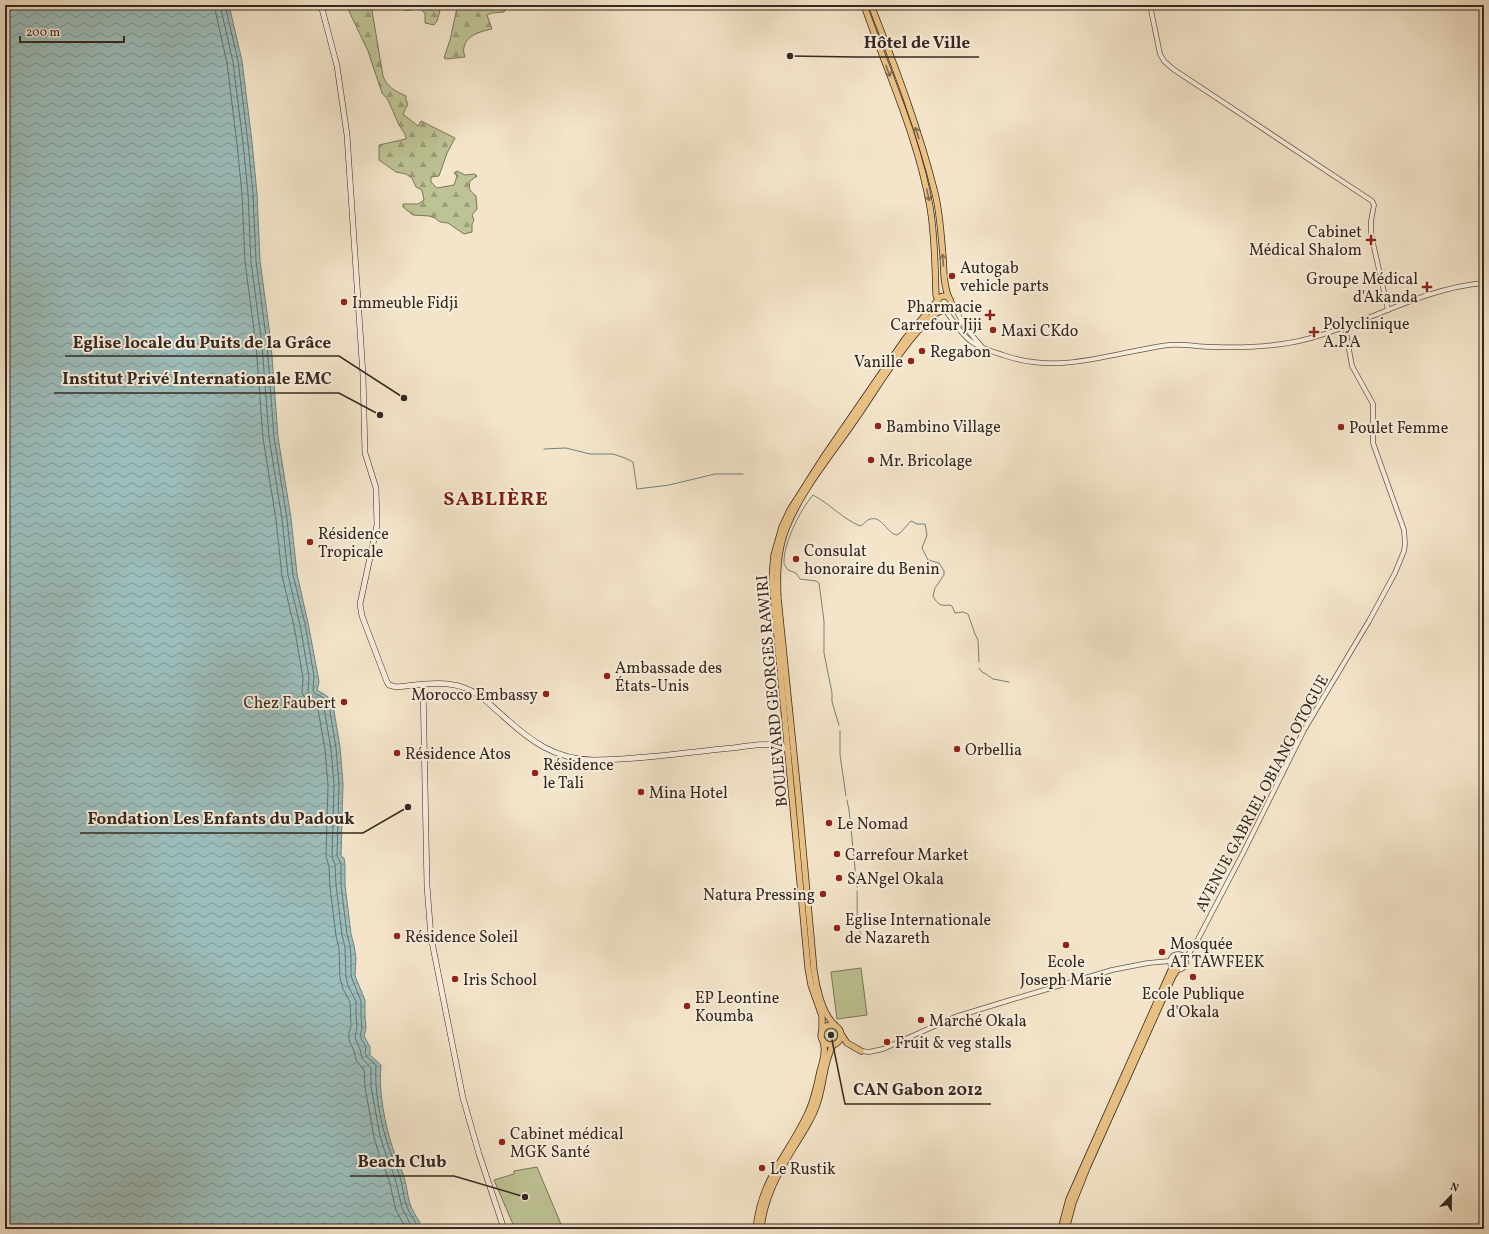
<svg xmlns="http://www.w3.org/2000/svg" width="1489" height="1234" font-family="Vollkorn,serif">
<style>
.grass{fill:#bec395;stroke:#7a765a}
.forest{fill:url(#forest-firs);stroke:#7a765a}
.water{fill:url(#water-waves);stroke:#73827e}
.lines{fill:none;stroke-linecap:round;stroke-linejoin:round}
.shore{stroke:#68736e;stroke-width:1}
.stream{stroke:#73827e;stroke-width:1}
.tertiary-casing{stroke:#65574a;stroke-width:5.5}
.secondary-casing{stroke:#352820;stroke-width:6}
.primary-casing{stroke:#352820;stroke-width:7}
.tertiary{stroke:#f8eedd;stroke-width:4}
.secondary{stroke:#f8eedd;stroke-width:5}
.primary{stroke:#eac285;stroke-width:5.5}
.oneway{stroke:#866d4d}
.poi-dot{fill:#8f2418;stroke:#f8eedd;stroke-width:1.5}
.labels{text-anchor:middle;stroke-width:4;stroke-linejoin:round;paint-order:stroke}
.poi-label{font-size:16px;fill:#352820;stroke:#f8eedd;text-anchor:start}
.street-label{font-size:16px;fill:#352820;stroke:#f8eedd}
.district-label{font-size:20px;font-weight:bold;letter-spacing:1px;fill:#7a1f14;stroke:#f8eedd}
.leader{fill:none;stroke:#352820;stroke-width:1.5}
.callout-dot{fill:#352820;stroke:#f8eedd;stroke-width:1.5}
.callout-label{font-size:17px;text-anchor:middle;font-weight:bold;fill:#352820;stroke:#f8eedd;stroke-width:4;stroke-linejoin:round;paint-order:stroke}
</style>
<defs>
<pattern id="forest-firs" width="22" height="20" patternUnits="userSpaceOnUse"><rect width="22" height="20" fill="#bec395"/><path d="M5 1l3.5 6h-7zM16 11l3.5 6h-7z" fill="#9b9e79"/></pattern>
<pattern id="water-waves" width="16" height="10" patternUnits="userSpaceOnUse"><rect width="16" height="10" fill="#9cbebc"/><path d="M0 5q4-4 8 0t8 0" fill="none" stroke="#809a98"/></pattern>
</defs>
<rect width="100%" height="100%" fill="#f4e5ca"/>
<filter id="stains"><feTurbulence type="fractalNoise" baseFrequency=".005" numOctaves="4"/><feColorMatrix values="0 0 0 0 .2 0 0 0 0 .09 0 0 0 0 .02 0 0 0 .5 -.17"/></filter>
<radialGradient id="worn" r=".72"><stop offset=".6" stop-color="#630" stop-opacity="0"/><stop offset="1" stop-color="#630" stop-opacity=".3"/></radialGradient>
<g class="grass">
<polygon points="861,968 867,1015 837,1019 831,972"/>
<circle cx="831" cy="1035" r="8"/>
<polygon points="537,1167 563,1229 515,1229 494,1180 514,1174 514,1171"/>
</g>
<g class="forest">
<path d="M346,5H371L383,76C387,87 395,91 406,96V100L408,104L403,114L418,126L421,121L455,138L447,153L439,176L431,177V182L437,188L454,185L457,176L454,173L457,171L465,175L475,174L477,176L470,181C468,189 470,191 476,196L477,209L472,215L474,220L472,224V232L464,234L448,223L440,222L435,218L429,216L413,215L403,207V204H418L424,200L422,190L416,187L412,178L406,174L396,172L379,160V145L406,139L405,134L399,125L388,100L382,93L368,51Z"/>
<path d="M394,5H506L504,12L492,13L487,15L492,29C482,31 466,35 464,47C463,50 464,54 465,57L446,59L444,58L450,40L457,8L441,7L437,21L434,25L425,23V13L420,9L416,8C408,12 403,10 395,7Z"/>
</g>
<path class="water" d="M5,5H229L242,61L252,142L257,194L260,261L271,343L278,437L291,518L297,574L308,623L318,676L319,682L317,690L327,696L333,705L340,747L343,784L341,856L344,858L345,864V885L351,934L354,945L356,958L355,976L365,1000V1016L366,1028L364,1036L370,1047V1055L381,1065C378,1090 385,1125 393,1149C396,1158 401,1166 403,1174C407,1184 407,1195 410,1204C413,1213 420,1220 422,1229H5Z"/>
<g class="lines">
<g class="shore">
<polyline points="214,5 227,63 237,144 242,194 245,262 256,345 263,438 276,520 282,576 294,626 303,678 302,693 307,701 315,705 318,709 325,750 328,785 326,857 329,866 330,887 336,936 339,948 340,978 343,989 350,1002 351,1026 349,1033 349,1040 354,1051 356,1060 364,1070 365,1087 374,1137 379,1154 389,1180 396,1210 406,1229"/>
<polyline points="220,5 233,62 243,143 248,194 251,262 262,345 269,437 282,519 288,575 300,625 309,677 308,691 311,697 320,702 324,708 331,749 334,785 332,857 335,864 336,885 342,935 345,947 346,977 348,986 356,1001 356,1016 357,1027 355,1038 360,1049 362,1058 371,1068 371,1086 380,1136 385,1152 395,1178 402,1208 413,1229"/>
<path d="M225,5L238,61L248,143L253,194L256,261L267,344L274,437L287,519L293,575L305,624L314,676L313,690L314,693L324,698L329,706L336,748L339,785L337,856L341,864V885L347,934L350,946L351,958V976L361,1001V1016L362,1028L360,1037L366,1047L365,1053L367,1057L376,1065C374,1091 381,1126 390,1151C393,1159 397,1168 400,1177C403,1186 403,1197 407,1207C410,1215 416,1221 418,1229"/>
</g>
<g class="stream">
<polyline points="544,449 566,448 590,454 613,454 625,458 633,462 637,489 669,485 715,474 743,474"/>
<polyline points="979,668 982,672 986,674 993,679 1009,682"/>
<path d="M839,725L832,702V693L824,653V621L819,583L816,581L800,579L796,573L788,570L784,564C783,544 800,510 813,495C830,504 843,519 860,526C864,525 866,520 870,519C883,516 886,533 897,535L900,533L911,521L917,524H925L927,535L922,548L928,560L939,563L944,571V575L935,588L933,596C938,605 940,606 950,605L952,606L955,613L963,612L968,614L975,634L978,640L979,662"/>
<polyline points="840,731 840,755 846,796"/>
<polyline points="847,800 849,810 857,887"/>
<path d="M857,891C858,903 855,925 861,934"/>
</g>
<defs>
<g id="tertiary">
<polyline points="1150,5 1160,54 1164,61 1173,69 1372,201 1374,205 1371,221 1371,234 1388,310"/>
<polyline points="951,301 965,327 982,347"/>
<path d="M945,310C953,320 961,335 972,342C981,348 993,352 1003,355C1051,372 1092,359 1140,350C1150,348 1159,346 1170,345C1185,344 1200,347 1215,347C1245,348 1283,346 1311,338C1370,322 1423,288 1484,283"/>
<circle cx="1178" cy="962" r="8"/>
<polyline points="1186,958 1197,941 1243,853 1304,730 1369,621 1395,573 1404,551 1405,544 1404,530 1373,443 1373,404 1352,366 1345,327"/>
<polyline points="861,1051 869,1052 883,1049 955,1017 1007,1001 1112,970 1148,963 1170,961"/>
</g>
<g id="secondary">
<path d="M321,5L337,66L347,135L363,375L365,453L376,488L377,525L360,604L362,616L387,682L389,685L396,687C418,685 444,680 465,688C480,693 490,705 502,715C529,740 555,760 594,760C641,760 687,752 733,748C747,746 764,743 778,745C783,746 786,748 788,751"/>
<polyline points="423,685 427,886 431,937 463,1098 479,1154 504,1229"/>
</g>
<g id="primary">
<path d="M864,5C887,72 918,137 930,207C935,236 935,266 936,295L938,300"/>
<path d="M871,5C895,66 919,129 935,193C940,213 941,235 943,256C944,270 943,285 949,298"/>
<circle cx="944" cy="303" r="7"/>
<circle cx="831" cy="1035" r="10"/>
<path d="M835,1025C822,1014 816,986 814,970L798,794L778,598C777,575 777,552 786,529C801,490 832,454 855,420C876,390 894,358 918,331C925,322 932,314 943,310"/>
<polyline points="822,1029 822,1016 811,985 808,968 774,604 772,577 774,555 782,527 790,510 825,455 905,339 937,301"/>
<polyline points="841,1034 847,1043 861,1051"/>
<path d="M756,1229C761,1179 787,1157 807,1115C814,1101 817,1086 820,1071C823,1061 826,1051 823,1041"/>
<path d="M761,1229C764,1198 778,1173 794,1147C802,1134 811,1121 816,1107C824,1087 823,1063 833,1045"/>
<polyline points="1061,1229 1069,1199 1172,968"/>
<polyline points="1066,1229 1073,1203 1087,1168 1173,976 1177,970"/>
</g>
</defs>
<use href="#tertiary" class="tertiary-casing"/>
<use href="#secondary" class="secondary-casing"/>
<use href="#primary" class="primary-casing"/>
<use href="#tertiary" class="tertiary"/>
<use href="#secondary" class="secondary"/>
<use href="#primary" class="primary"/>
</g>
<defs><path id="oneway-shaft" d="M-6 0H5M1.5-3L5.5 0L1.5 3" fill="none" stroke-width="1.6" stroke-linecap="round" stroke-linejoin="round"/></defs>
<g class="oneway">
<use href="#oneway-shaft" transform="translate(888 71) rotate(69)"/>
<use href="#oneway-shaft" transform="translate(917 133) rotate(-108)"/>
<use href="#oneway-shaft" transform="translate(928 195) rotate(78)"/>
<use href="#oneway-shaft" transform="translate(943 260) rotate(-94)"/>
</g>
<g class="poi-dot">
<path d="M1369 234h4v4h4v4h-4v4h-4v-4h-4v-4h4z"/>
<circle cx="952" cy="276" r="4"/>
<path d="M1425 281h4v4h4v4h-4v4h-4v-4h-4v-4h4z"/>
<circle cx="344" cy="302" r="4"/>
<path d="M988 309h4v4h4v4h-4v4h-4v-4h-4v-4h4z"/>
<circle cx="993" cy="330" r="4"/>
<path d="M1312 326h4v4h4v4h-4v4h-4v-4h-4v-4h4z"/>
<circle cx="922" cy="351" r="4"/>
<circle cx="911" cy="361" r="4"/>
<circle cx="878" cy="426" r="4"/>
<circle cx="1341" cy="427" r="4"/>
<circle cx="871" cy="460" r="4"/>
<circle cx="310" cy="542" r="4"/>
<circle cx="796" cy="559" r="4"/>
<circle cx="607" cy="676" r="4"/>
<circle cx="546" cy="694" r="4"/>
<circle cx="344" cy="702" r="4"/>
<circle cx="957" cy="749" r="4"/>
<circle cx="397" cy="753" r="4"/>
<circle cx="535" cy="773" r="4"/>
<circle cx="641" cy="792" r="4"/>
<circle cx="829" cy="823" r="4"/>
<circle cx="837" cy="854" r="4"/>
<circle cx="839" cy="878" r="4"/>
<circle cx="823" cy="894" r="4"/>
<circle cx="837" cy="928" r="4"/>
<circle cx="397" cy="936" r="4"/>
<circle cx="1066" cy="945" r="4"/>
<circle cx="1162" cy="952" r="4"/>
<circle cx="1193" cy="977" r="4"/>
<circle cx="455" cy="979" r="4"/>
<circle cx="687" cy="1006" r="4"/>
<circle cx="921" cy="1020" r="4"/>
<circle cx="887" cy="1042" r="4"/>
<circle cx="502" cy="1142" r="4"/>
<circle cx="762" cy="1168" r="4"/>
</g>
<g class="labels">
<g class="poi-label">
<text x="1362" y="237" text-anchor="end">Cabinet<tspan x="1362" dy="18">Médical Shalom</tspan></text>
<text x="960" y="273">Autogab<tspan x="960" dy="18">vehicle parts</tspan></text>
<text x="1418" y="284" text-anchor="end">Groupe Médical<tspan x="1418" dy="18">d'Akanda</tspan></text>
<text x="352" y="308">Immeuble Fidji</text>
<text x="982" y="312" text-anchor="end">Pharmacie<tspan x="982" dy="18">Carrefour Jiji</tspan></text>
<text x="1323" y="329">Polyclinique<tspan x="1323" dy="18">A.P.A</tspan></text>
<text x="1001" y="336">Maxi CKdo</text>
<text x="930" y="357">Regabon</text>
<text x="903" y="367" text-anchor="end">Vanille</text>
<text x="886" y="432">Bambino Village</text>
<text x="1349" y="433">Poulet Femme</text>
<text x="879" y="466">Mr. Bricolage</text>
<text x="318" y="539">Résidence<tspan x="318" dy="18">Tropicale</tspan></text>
<text x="804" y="556">Consulat<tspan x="804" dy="18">honoraire du Benin</tspan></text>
<text x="615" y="673">Ambassade des<tspan x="615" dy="18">États-Unis</tspan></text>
<text x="538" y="700" text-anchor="end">Morocco Embassy</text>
<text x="336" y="708" text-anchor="end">Chez Faubert</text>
<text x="965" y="755">Orbellia</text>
<text x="405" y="759">Résidence Atos</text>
<text x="543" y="770">Résidence<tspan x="543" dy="18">le Tali</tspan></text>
<text x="649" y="798">Mina Hotel</text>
<text x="837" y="829">Le Nomad</text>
<text x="845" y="860">Carrefour Market</text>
<text x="847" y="884">SANgel Okala</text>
<text x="815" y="900" text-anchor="end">Natura Pressing</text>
<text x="845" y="925">Eglise Internationale<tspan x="845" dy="18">de Nazareth</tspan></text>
<text x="405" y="942">Résidence Soleil</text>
<text x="1170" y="949">Mosquée<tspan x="1170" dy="18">AT TAWFEEK</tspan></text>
<text x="1066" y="967" text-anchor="middle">Ecole<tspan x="1066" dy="18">Joseph Marie</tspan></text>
<text x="463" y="985">Iris School</text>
<text x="1193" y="999" text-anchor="middle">Ecole Publique<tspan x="1193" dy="18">d'Okala</tspan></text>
<text x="695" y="1003">EP Leontine<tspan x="695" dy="18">Koumba</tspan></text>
<text x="929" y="1026">Marché Okala</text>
<text x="895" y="1048">Fruit &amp; veg stalls</text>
<text x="510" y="1139">Cabinet médical<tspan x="510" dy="18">MGK Santé</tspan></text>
<text x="770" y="1174">Le Rustik</text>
</g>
<g class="street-label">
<text transform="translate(771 691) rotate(-95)" y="6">BOULEVARD GEORGES RAWIRI</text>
<text transform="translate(1261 793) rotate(-62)" y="6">AVENUE GABRIEL OBIANG OTOGUE</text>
</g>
<g class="district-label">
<text x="496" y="505">SABLIÈRE</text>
</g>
</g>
<path class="leader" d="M790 56L856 57H979M404 398L339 356H65M380 415L339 393H54M408 807L363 833H80M831 1035L845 1104H991M525 1197L454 1176H350"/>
<g class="callout-dot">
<circle cx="790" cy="56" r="4"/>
<circle cx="404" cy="398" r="4"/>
<circle cx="380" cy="415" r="4"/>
<circle cx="408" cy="807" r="4"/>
<circle cx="831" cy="1035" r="4"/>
<circle cx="525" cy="1197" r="4"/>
</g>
<g class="callout-label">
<text x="917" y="48">Hôtel de Ville</text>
<text x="202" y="348">Eglise locale du Puits de la Grâce</text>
<text x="197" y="384">Institut Privé Internationale EMC</text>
<text x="221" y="824">Fondation Les Enfants du Padouk</text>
<text x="918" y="1095">CAN Gabon 2012</text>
<text x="402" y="1167">Beach Club</text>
</g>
<rect width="1489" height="1234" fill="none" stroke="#f4e5ca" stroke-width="20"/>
<rect x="6" y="6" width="1477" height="1222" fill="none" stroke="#352820" stroke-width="2"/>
<rect x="10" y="10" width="1469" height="1214" fill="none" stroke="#352820"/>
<g transform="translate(1451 1196) rotate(22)" stroke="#f8eedd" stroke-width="3" paint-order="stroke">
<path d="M0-3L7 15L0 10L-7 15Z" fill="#352820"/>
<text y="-6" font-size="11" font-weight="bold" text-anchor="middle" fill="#352820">N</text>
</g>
<path d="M20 36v6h104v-6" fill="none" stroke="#352820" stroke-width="2"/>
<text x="26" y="36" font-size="12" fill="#352820" stroke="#f8eedd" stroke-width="3" paint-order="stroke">200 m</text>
<rect width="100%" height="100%" filter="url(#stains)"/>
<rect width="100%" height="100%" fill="url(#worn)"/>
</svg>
